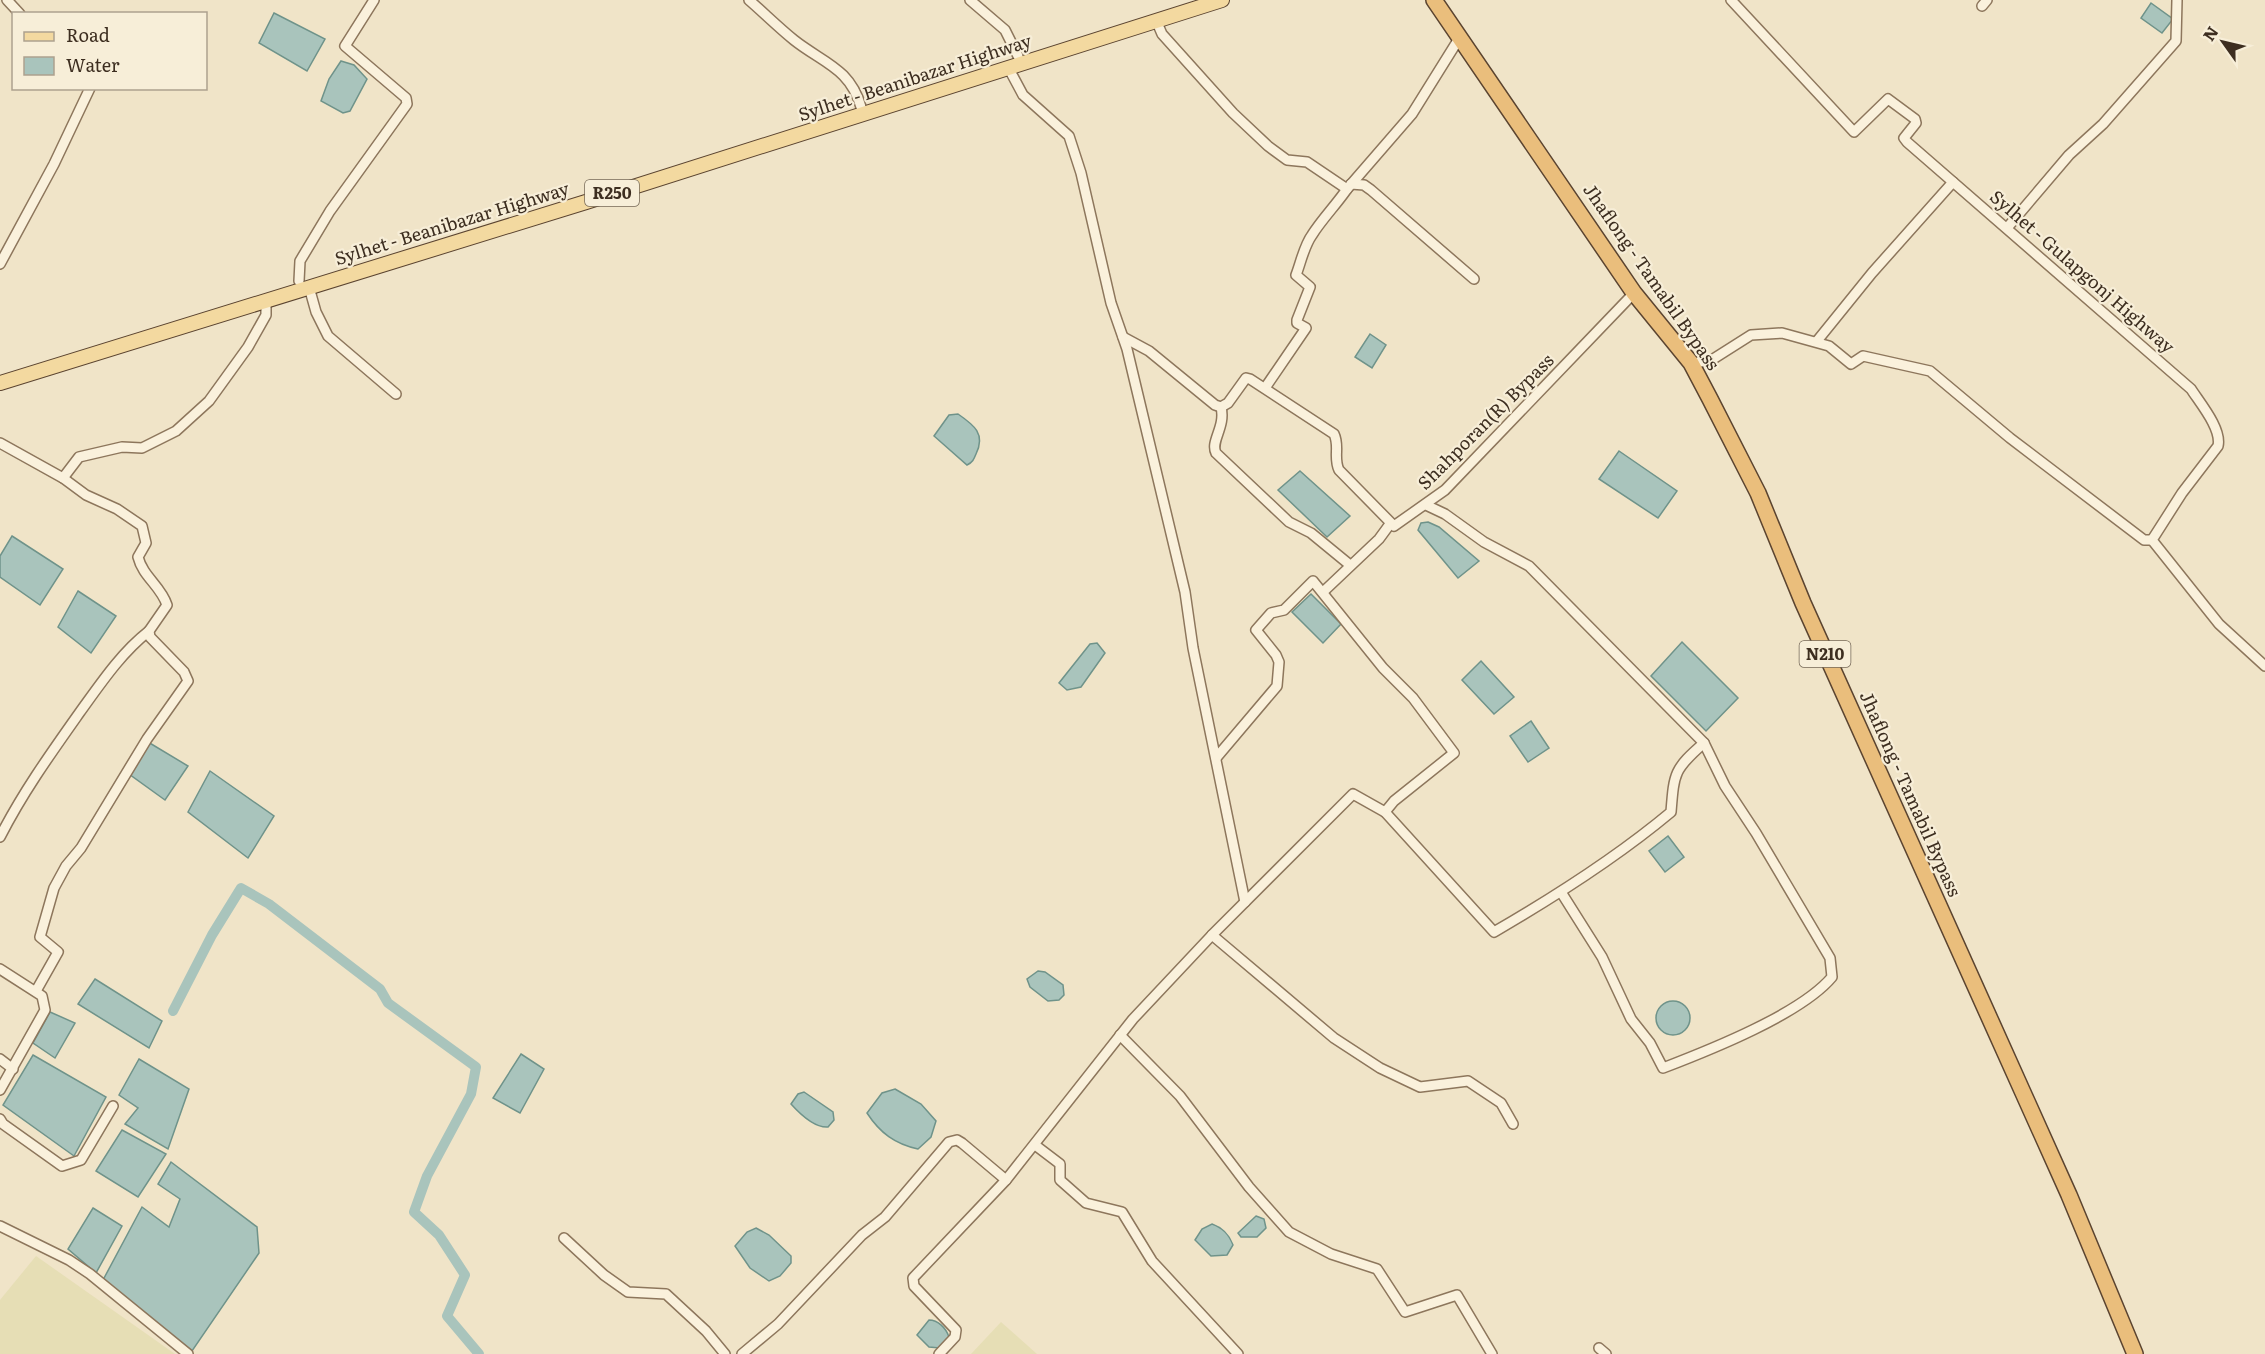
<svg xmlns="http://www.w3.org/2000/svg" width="2265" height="1354" font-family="Literata,serif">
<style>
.farmland{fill:#e6deb5}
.water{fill:#a9c4bc;stroke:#6f938a;stroke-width:1.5}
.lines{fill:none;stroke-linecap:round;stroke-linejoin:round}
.canal{stroke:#a9c4bc;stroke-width:10}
.minor-casing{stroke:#8d765c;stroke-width:12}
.primary-casing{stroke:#5b4430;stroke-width:16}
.trunk-casing{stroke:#5b4430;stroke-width:18}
.minor{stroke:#faf1dc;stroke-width:9}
.primary{stroke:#f3d9a0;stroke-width:14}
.trunk{stroke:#eabe7c;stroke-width:15}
.labels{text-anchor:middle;stroke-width:4.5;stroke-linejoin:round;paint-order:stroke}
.shield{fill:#f7eed8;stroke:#756857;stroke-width:1.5}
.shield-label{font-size:16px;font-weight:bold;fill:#3d2e20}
.street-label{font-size:18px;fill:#3d2e20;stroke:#f7eed8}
</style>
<rect width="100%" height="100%" fill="#f0e4c8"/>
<g class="farmland">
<polygon points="36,1256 175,1354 0,1354 0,1300"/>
<polygon points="1001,1322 1037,1354 971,1354"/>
</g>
<g class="water">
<polygon points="2151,3 2173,19 2162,33 2141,18"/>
<polygon points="274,13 325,39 307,71 259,43"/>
<polygon points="341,61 354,65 367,79 350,111 343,113 321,101 329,79"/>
<polygon points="1370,334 1386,345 1372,368 1355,357"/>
<path d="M958,414C974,425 986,434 976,454C974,459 973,462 967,465L934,436L949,415Z"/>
<polygon points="1619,451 1677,491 1658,518 1599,479"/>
<polygon points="1300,471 1350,516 1327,537 1278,490"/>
<polygon points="1428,522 1439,527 1479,561 1458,578 1418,530 1421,523"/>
<polygon points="12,536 63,569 40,605 0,577 0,556"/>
<polygon points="78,591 116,616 91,653 58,627"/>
<polygon points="1311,594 1341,624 1323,643 1292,612"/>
<polygon points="1682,642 1738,698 1706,731 1651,676"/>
<polygon points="1097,643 1105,653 1081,687 1067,690 1059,683 1090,644"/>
<polygon points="1481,661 1514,697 1494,714 1462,680"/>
<polygon points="1531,721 1549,748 1528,762 1510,736"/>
<polygon points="148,742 188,766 165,800 129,774"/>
<polygon points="210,771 274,816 248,858 188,812"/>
<polygon points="1668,836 1684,857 1665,872 1649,851"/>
<polygon points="1038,971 1045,972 1063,985 1064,995 1059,1000 1048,1001 1030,987 1027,979"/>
<polygon points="95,979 162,1021 149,1048 78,1004"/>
<circle cx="1673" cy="1018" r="17"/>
<polygon points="50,1012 75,1023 55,1058 33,1043"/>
<polygon points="521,1054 544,1069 520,1113 493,1098"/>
<polygon points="33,1055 106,1097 74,1156 3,1105"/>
<polygon points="139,1059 189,1089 168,1149 125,1124 138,1108 119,1095"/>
<path d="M895,1089L921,1104L936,1121L931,1137L918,1149C895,1144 880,1133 867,1113L882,1093Z"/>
<path d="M804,1092L833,1112L834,1120L828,1127C814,1128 800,1114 791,1104L798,1094Z"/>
<polygon points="122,1130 166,1154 138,1197 96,1171"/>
<polygon points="171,1162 257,1227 259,1253 192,1351 103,1280 142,1207 169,1227 180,1199 158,1184"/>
<polygon points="93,1208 122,1226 96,1273 68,1249"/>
<polygon points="1256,1216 1264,1219 1266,1228 1257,1237 1241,1237 1238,1233"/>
<path d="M1212,1224C1223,1228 1229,1234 1233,1245L1227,1255L1211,1256L1195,1240L1202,1229Z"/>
<polygon points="756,1228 769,1235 791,1256 791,1263 780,1276 769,1281 750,1268 735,1246 747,1232"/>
<path d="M929,1320C938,1320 946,1328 949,1337L940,1348L929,1347L917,1335Z"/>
</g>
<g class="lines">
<polyline class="canal" points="173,1011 212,935 241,888 269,904 380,989 388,1003 476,1067 471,1094 427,1176 414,1212 439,1235 465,1275 447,1316 479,1354"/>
<defs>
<g id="minor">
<polyline points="7,0 20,14"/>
<path d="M749,0C764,13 778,27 794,40C823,63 850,68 861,107"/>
<polyline points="970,0 1005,30 1018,56"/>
<path d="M1731,0L1854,132L1888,99L1915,119L1916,123L1904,138L1907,142L2191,389C2200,403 2222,429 2218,446L2182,493L2152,540L2219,624L2265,666"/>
<polyline points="1982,6 1987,0"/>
<polyline points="1156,20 1162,34 1233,113 1268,146 1287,160 1307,162 1347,189 1412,114 1460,37"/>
<polyline points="1008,67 1023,95 1069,136 1081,173 1111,303 1127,349 1185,592 1193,648 1245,902"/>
<polyline points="1351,184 1364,185 1371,190 1474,279"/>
<polyline points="2007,228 2069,155 2103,124 2176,41 2177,0"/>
<polyline points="0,264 54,164 90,88"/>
<polyline points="299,281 300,261 330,211 407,104 406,98 345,46 374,0"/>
<polyline points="309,287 316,312 328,336 396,394"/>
<path d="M1123,337L1149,351L1215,405L1221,407L1228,403L1246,378L1250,379L1334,434C1340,446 1333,458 1339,470L1394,526L1445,490L1634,293"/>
<polyline points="1817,341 1872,273 1953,182"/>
<polyline points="1691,363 1710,361 1751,335 1782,333 1829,346 1851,364 1863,356 1930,371 2010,438 2144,540 2152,540"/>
<path d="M1265,388L1306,328L1297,323V320L1310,287L1296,275C1301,262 1304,246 1312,235C1322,219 1336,205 1347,189"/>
<path d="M1221,407C1226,427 1210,441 1216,453L1289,522L1311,533L1350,565"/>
<path d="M0,443L63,478L86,495L117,509L142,526L146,543L138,557C143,577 161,586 167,605L149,631L150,637L184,672L188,681L147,739L81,848L66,866L54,888L40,937L58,952L36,991"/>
<polyline points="63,478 79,457 122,447 142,448 176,431 209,401 248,347 266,315 266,300"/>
<path d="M1426,505L1445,514L1484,542L1529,566L1704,743L1725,786L1756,833L1830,958L1832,977C1801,1014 1710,1050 1663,1068L1650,1043L1631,1019L1602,957L1561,892"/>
<polyline points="1323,592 1379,539 1390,524"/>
<polyline points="1216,758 1277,686 1279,662 1276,655 1256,630 1271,613 1284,610 1313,581 1383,668 1413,698 1454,753 1394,801 1385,812"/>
<path d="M0,837C23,792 51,753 80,712C101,683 121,653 149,631"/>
<polyline points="1212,935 1334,1038 1380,1068 1420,1087 1468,1081 1501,1103 1513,1124"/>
<polyline points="0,969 42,996 45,1010 0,1090"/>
<polyline points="1120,1035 1180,1096 1249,1187 1289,1232 1331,1254 1377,1269 1405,1312 1457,1295 1492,1354"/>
<polyline points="0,1059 13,1069"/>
<polyline points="0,1119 3,1124 62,1166 81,1160 113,1106"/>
<polyline points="1035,1145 1060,1164 1060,1180 1086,1203 1122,1212 1152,1261 1238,1354"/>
<polyline points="0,1226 69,1260 90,1274 188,1354"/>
<polyline points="564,1238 604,1275 628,1292 666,1294 706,1331 725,1354"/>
<polyline points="1599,1348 1606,1354"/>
<polyline points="742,1354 778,1324 862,1235 885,1217 949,1142 957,1140 962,1143 1006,1180"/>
<path d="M939,1354L955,1337L956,1330L914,1286L913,1278L1006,1180L1133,1019L1212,935L1353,794L1385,812L1494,932C1556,896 1616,858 1671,812C1674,773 1674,769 1704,743"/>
</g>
<polyline id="primary" points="0,383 586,202 1222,0"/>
<polyline id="trunk" points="1434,0 1634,293 1691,363 1710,399 1758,493 1803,603 2069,1195 2135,1354"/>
</defs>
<use href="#minor" class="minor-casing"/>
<use href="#primary" class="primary-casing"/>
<use href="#trunk" class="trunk-casing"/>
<use href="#minor" class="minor"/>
<use href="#primary" class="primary"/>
<use href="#trunk" class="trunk"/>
</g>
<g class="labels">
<g class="shield">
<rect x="585" y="180" width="54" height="26" rx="4.5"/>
<rect x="1799.5" y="641" width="51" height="26" rx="4.5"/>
</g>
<g class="shield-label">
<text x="612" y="199">R250</text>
<text x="1825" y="660">N210</text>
</g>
<g class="street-label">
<text transform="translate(915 78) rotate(-18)" y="6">Sylhet - Beanibazar Highway</text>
<text transform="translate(452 224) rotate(-17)" y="6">Sylhet - Beanibazar Highway</text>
<text transform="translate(2082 272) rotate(41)" y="6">Sylhet - Gulapgonj Highway</text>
<text transform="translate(1651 277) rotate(55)" y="6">Jhaflong - Tamabil Bypass</text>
<text transform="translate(1486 422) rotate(-45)" y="6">Shahporan(R) Bypass</text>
<text transform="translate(1910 794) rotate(66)" y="6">Jhaflong - Tamabil Bypass</text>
</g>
</g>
<rect x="12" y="12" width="195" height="78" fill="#f7eed8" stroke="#ada18e" stroke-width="1.5"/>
<rect x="24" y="32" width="30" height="9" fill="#f3d9a0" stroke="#ada18e" stroke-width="1.5"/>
<text x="66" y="42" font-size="18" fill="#3d2e20">Road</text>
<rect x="24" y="57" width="30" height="18" fill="#a9c4bc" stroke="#ada18e" stroke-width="1.5"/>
<text x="66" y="72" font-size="18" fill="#3d2e20">Water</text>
<g transform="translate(2223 42) rotate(304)" stroke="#f7eed8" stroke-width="4.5" paint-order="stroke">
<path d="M0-4.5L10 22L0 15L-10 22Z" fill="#3d2e20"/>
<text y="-9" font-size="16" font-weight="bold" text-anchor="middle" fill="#3d2e20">N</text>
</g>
</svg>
